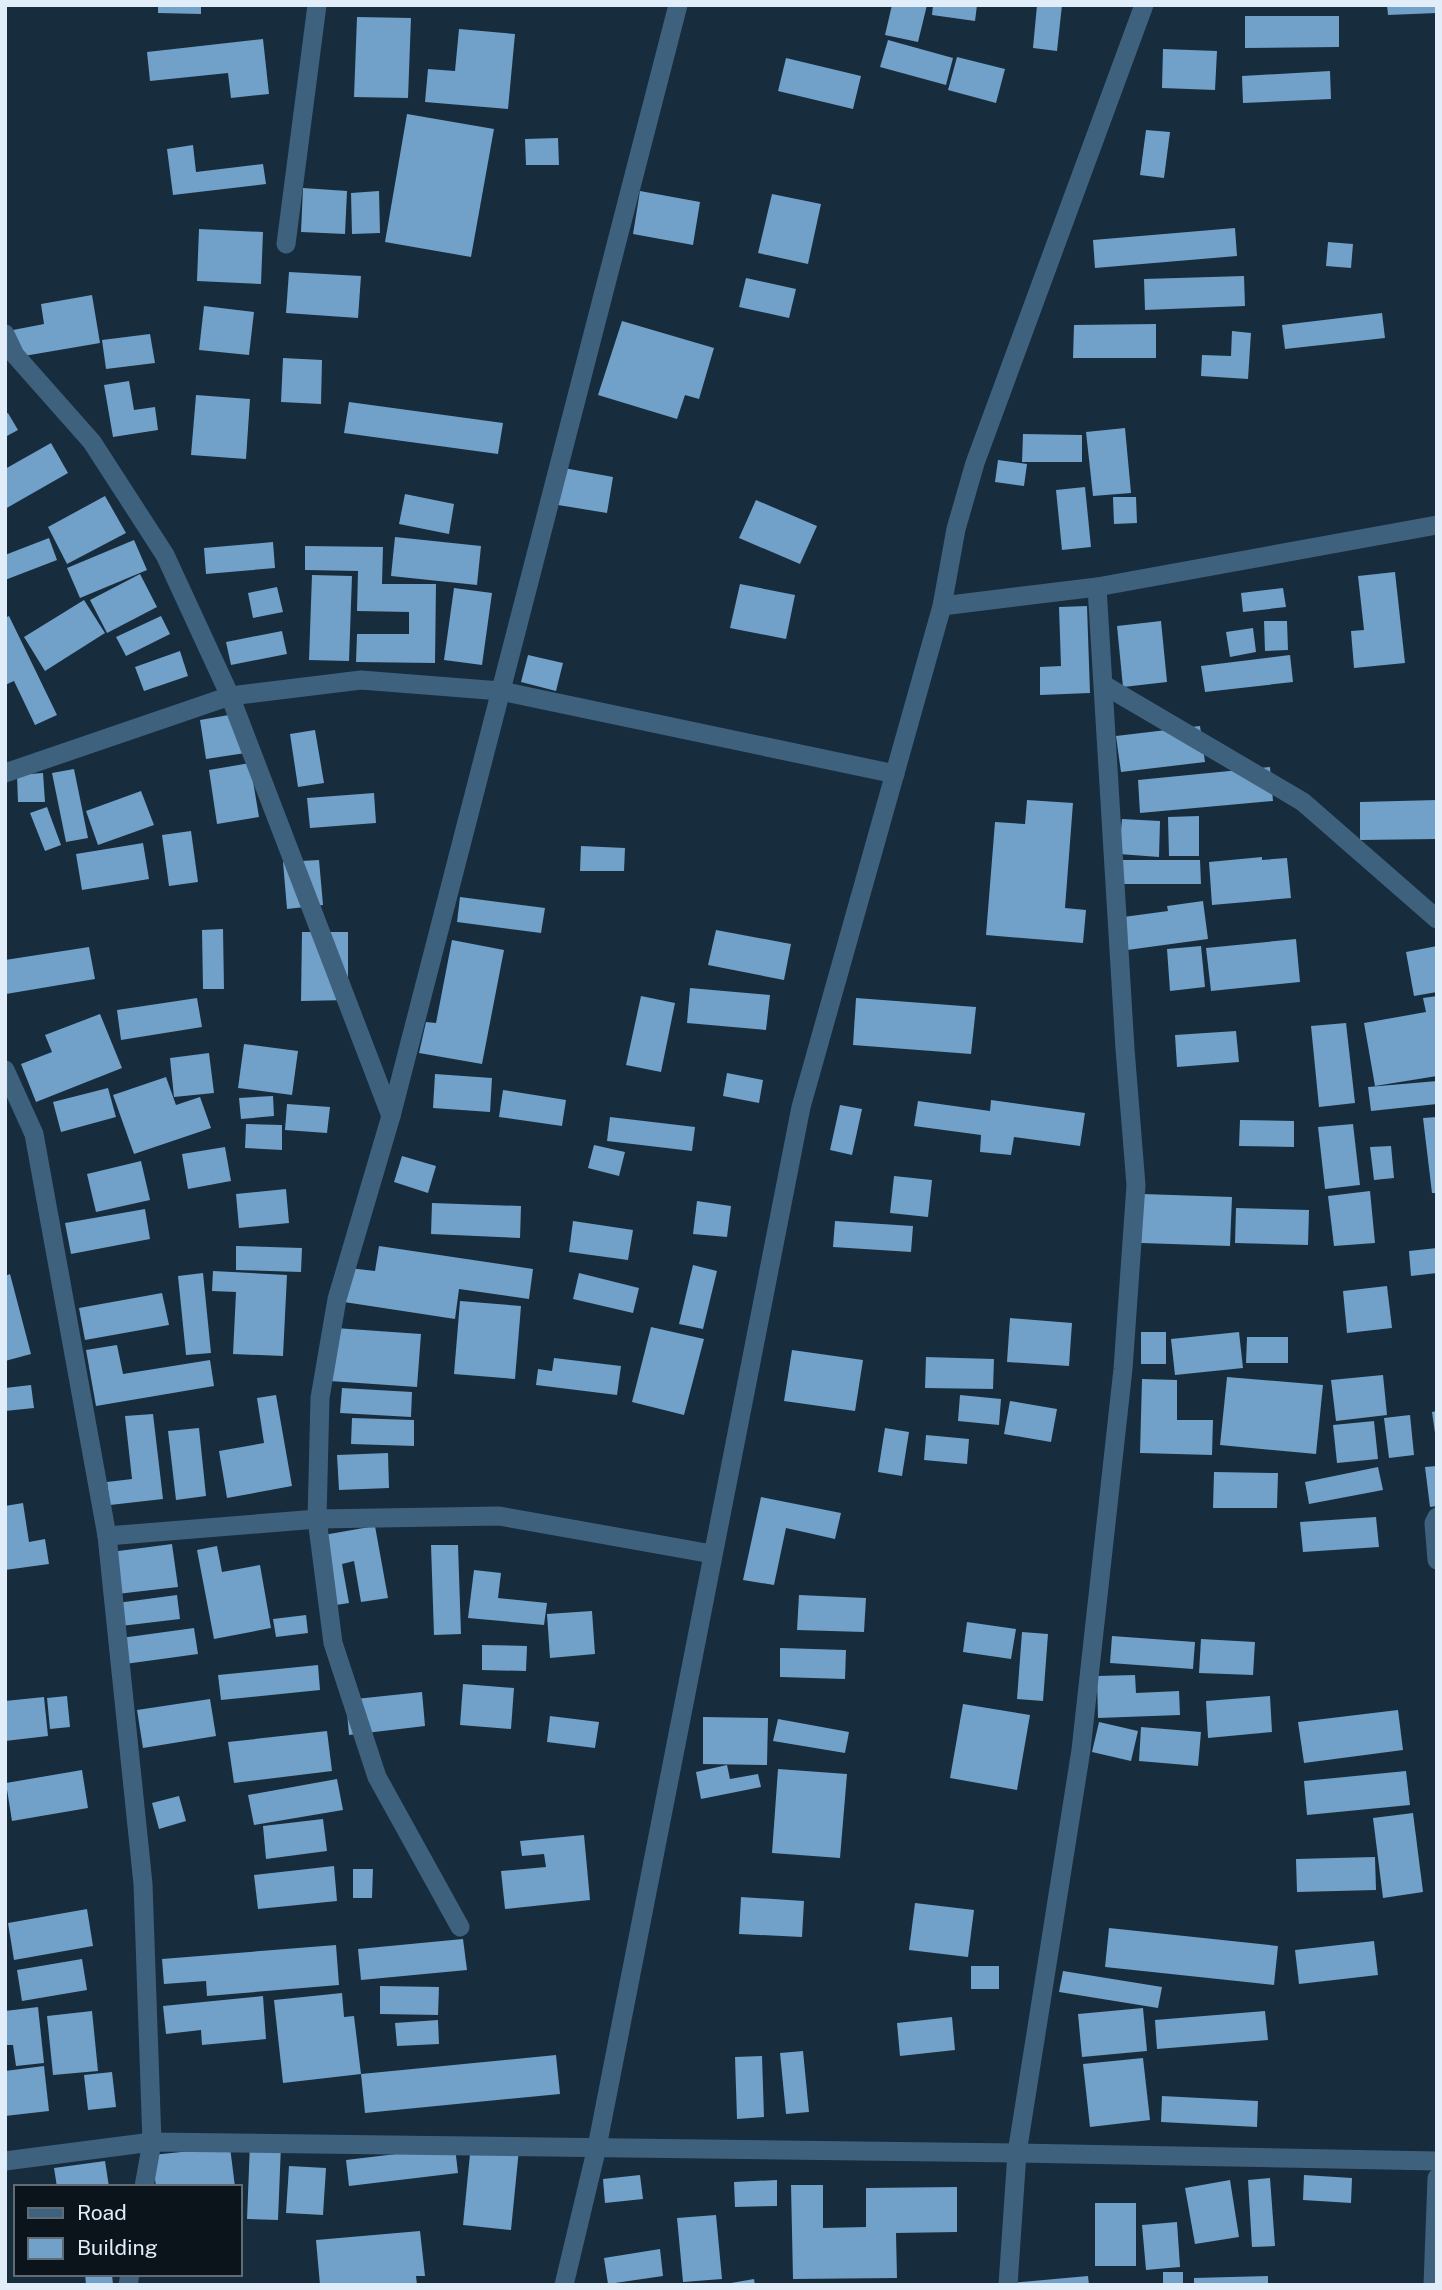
<svg xmlns="http://www.w3.org/2000/svg" width="1442" height="2290" font-family="'Public Sans',sans-serif">
<style>
.building{fill:#71a0c8}
.lines{fill:none;stroke-linecap:round;stroke-linejoin:round}
.minor{stroke:#3e617e;stroke-width:19}
</style>
<rect width="100%" height="100%" fill="#172c3d"/>
<g class="building">
<polygon points="158,5 201,5 201,14 158,13"/>
<polygon points="892,5 927,5 918,42 885,35"/>
<polygon points="933,5 977,5 975,21 932,15"/>
<polygon points="1037,5 1062,5 1057,51 1033,48"/>
<polygon points="1387,5 1437,5 1437,13 1388,15"/>
<polygon points="1245,16 1339,16 1339,47 1245,48"/>
<polygon points="357,17 411,18 408,98 354,97"/>
<polygon points="459,29 515,34 508,109 425,102 428,69 455,71"/>
<polygon points="263,39 269,94 231,98 228,73 150,81 147,52"/>
<polygon points="888,40 953,58 946,85 880,67"/>
<polygon points="1163,49 1217,51 1215,90 1162,88"/>
<polygon points="957,57 1005,69 996,103 948,90"/>
<polygon points="786,58 861,76 853,109 778,91"/>
<polygon points="1330,71 1331,99 1243,103 1242,76"/>
<polygon points="407,114 494,129 471,257 385,242"/>
<polygon points="1146,130 1170,132 1164,178 1140,175"/>
<polygon points="558,138 559,165 526,165 525,139"/>
<polygon points="193,145 196,172 263,164 266,184 173,195 167,149"/>
<polygon points="303,188 347,191 345,234 301,232"/>
<polygon points="379,191 380,233 352,234 351,193"/>
<polygon points="640,191 700,202 693,245 633,234"/>
<polygon points="772,194 821,204 808,264 758,253"/>
<polygon points="1235,228 1237,256 1095,268 1093,240"/>
<polygon points="199,229 263,232 261,284 197,281"/>
<polygon points="1328,242 1353,244 1351,268 1326,266"/>
<polygon points="289,272 361,276 358,318 286,313"/>
<polygon points="1244,276 1245,306 1145,310 1144,279"/>
<polygon points="746,278 796,289 789,318 739,307"/>
<polygon points="92,295 100,343 18,357 13,330 44,324 41,304"/>
<polygon points="204,306 254,312 249,355 199,350"/>
<polygon points="1382,313 1385,338 1285,349 1282,325"/>
<polygon points="622,321 714,348 699,399 685,395 677,419 598,395"/>
<polygon points="1156,324 1156,358 1073,358 1074,325"/>
<polygon points="1232,331 1251,333 1248,379 1201,376 1202,355 1231,356"/>
<polygon points="150,334 155,363 106,369 102,340"/>
<polygon points="283,358 322,360 321,404 281,402"/>
<polygon points="129,381 134,410 155,407 158,430 113,437 104,385"/>
<polygon points="196,395 250,399 246,459 191,455"/>
<polygon points="349,402 503,423 498,454 344,433"/>
<polygon points="8,413 18,430 5,437 5,414"/>
<polygon points="1125,428 1131,493 1093,496 1086,432"/>
<polygon points="1023,434 1082,435 1082,462 1022,462"/>
<polygon points="51,443 68,473 5,509 5,469"/>
<polygon points="998,460 1027,464 1024,486 995,482"/>
<polygon points="564,468 613,477 607,513 558,505"/>
<polygon points="1085,487 1091,547 1062,550 1056,490"/>
<polygon points="405,494 454,504 449,534 399,524"/>
<polygon points="105,496 126,533 67,564 48,527"/>
<polygon points="1113,497 1136,497 1137,523 1114,524"/>
<polygon points="756,500 817,526 800,564 739,538"/>
<polygon points="395,537 481,546 477,585 391,576"/>
<polygon points="49,538 57,560 5,580 5,555"/>
<polygon points="134,540 147,570 80,598 67,568"/>
<polygon points="273,542 275,568 206,574 204,548"/>
<polygon points="305,546 383,547 382,584 436,584 435,663 356,662 357,634 409,634 409,612 357,611 358,571 305,570"/>
<polygon points="1395,572 1405,663 1354,668 1351,631 1364,630 1358,576"/>
<polygon points="140,574 157,607 107,633 90,600"/>
<polygon points="312,575 352,576 349,661 309,660"/>
<polygon points="740,584 795,595 786,639 730,628"/>
<polygon points="277,587 283,612 253,618 248,593"/>
<polygon points="454,588 492,593 482,665 444,660"/>
<polygon points="1283,588 1286,607 1243,612 1241,593"/>
<polygon points="84,600 105,633 45,671 24,637"/>
<polygon points="1087,606 1090,693 1040,695 1040,667 1061,666 1059,607"/>
<polygon points="9,616 57,715 35,725 14,681 5,685 5,618"/>
<polygon points="161,616 170,634 126,656 116,637"/>
<polygon points="1161,621 1167,682 1123,687 1117,626"/>
<polygon points="1264,621 1287,621 1288,650 1265,651"/>
<polygon points="1253,628 1256,652 1230,657 1226,632"/>
<polygon points="282,631 287,654 231,665 226,642"/>
<polygon points="180,651 188,676 144,691 135,667"/>
<polygon points="528,655 563,663 556,691 521,682"/>
<polygon points="1290,655 1293,682 1205,692 1201,666"/>
<polygon points="246,712 252,752 206,759 200,720"/>
<polygon points="1200,726 1205,762 1121,772 1116,736"/>
<polygon points="315,730 324,783 298,787 290,734"/>
<polygon points="250,763 259,817 217,824 209,770"/>
<polygon points="1270,767 1273,801 1140,813 1138,780"/>
<polygon points="74,769 88,838 66,842 52,773"/>
<polygon points="43,773 45,802 18,802 17,775"/>
<polygon points="141,791 154,825 98,845 86,811"/>
<polygon points="374,793 376,823 310,828 307,798"/>
<polygon points="1027,800 1073,803 1065,908 1086,910 1083,943 986,935 995,822 1025,824"/>
<polygon points="1437,800 1437,839 1360,840 1360,802"/>
<polygon points="47,807 61,845 45,851 30,813"/>
<polygon points="1199,816 1199,856 1169,856 1168,817"/>
<polygon points="1122,819 1160,821 1159,857 1119,854"/>
<polygon points="191,831 198,882 169,886 162,835"/>
<polygon points="143,843 149,879 82,890 76,854"/>
<polygon points="581,846 625,848 624,871 580,871"/>
<polygon points="1262,857 1262,860 1287,858 1291,898 1212,905 1209,862"/>
<polygon points="319,860 323,905 287,909 283,862"/>
<polygon points="1119,860 1200,860 1201,884 1120,884"/>
<polygon points="460,897 545,908 541,933 457,922"/>
<polygon points="1203,901 1208,939 1120,951 1116,918 1168,911 1167,906"/>
<polygon points="223,929 224,989 203,989 202,930"/>
<polygon points="716,930 791,944 784,980 708,965"/>
<polygon points="302,932 348,932 348,1000 301,1001"/>
<polygon points="1296,939 1300,982 1211,991 1206,948"/>
<polygon points="452,940 504,950 482,1064 419,1053 426,1022 436,1023"/>
<polygon points="1201,946 1205,987 1170,991 1167,949"/>
<polygon points="1437,946 1437,992 1414,996 1406,952"/>
<polygon points="89,947 95,979 6,994 5,960"/>
<polygon points="690,988 770,995 766,1030 687,1023"/>
<polygon points="641,996 675,1003 661,1072 626,1065"/>
<polygon points="1437,996 1437,1076 1375,1086 1364,1023 1426,1012 1423,998"/>
<polygon points="197,998 202,1027 121,1040 117,1010"/>
<polygon points="856,998 976,1007 971,1054 853,1045"/>
<polygon points="100,1014 122,1068 36,1102 21,1064 52,1052 45,1035"/>
<polygon points="1346,1023 1355,1103 1319,1107 1311,1026"/>
<polygon points="1236,1031 1239,1062 1177,1067 1175,1035"/>
<polygon points="244,1044 298,1051 292,1095 238,1088"/>
<polygon points="209,1053 214,1093 174,1097 170,1058"/>
<polygon points="727,1073 763,1080 759,1103 723,1096"/>
<polygon points="435,1074 492,1078 490,1112 433,1108"/>
<polygon points="166,1077 176,1105 200,1097 211,1128 134,1154 113,1095"/>
<polygon points="1437,1081 1437,1104 1371,1111 1368,1087"/>
<polygon points="108,1088 116,1117 61,1132 53,1102"/>
<polygon points="503,1090 566,1100 562,1126 499,1117"/>
<polygon points="273,1096 274,1116 241,1119 239,1098"/>
<polygon points="991,1100 1085,1113 1080,1146 1014,1137 1011,1155 980,1152 981,1135 914,1126 918,1101 990,1111"/>
<polygon points="287,1104 330,1107 327,1133 285,1130"/>
<polygon points="840,1105 862,1109 852,1155 830,1150"/>
<polygon points="610,1117 695,1127 692,1151 607,1141"/>
<polygon points="1437,1117 1437,1193 1432,1193 1423,1118"/>
<polygon points="1240,1120 1294,1121 1294,1147 1239,1146"/>
<polygon points="246,1124 282,1125 282,1150 245,1148"/>
<polygon points="1353,1124 1360,1185 1325,1189 1318,1127"/>
<polygon points="594,1145 625,1152 619,1176 588,1168"/>
<polygon points="1391,1146 1394,1178 1374,1180 1370,1147"/>
<polygon points="225,1147 231,1181 188,1189 182,1154"/>
<polygon points="402,1156 436,1166 428,1193 394,1182"/>
<polygon points="141,1161 150,1200 96,1212 87,1174"/>
<polygon points="894,1176 932,1180 928,1217 890,1213"/>
<polygon points="286,1189 289,1223 239,1228 236,1194"/>
<polygon points="1370,1191 1375,1243 1334,1246 1328,1196"/>
<polygon points="1143,1194 1232,1197 1230,1246 1141,1243"/>
<polygon points="697,1201 731,1206 727,1237 693,1234"/>
<polygon points="432,1203 521,1206 520,1238 431,1234"/>
<polygon points="1236,1208 1309,1210 1308,1245 1235,1243"/>
<polygon points="145,1209 150,1239 71,1254 65,1223"/>
<polygon points="573,1221 633,1230 628,1260 569,1252"/>
<polygon points="835,1221 913,1226 911,1252 833,1247"/>
<polygon points="236,1246 302,1248 301,1272 236,1270"/>
<polygon points="379,1246 533,1269 529,1299 459,1289 455,1319 344,1302 349,1268 375,1271"/>
<polygon points="1437,1248 1437,1273 1411,1276 1409,1251"/>
<polygon points="693,1265 717,1271 703,1329 679,1324"/>
<polygon points="213,1271 287,1275 283,1356 233,1354 236,1292 212,1291"/>
<polygon points="203,1273 211,1353 186,1355 178,1276"/>
<polygon points="579,1273 639,1288 633,1313 573,1299"/>
<polygon points="10,1274 31,1354 5,1361 5,1276"/>
<polygon points="1387,1286 1392,1328 1347,1333 1343,1291"/>
<polygon points="162,1293 169,1325 85,1340 79,1308"/>
<polygon points="460,1301 521,1306 515,1379 454,1374"/>
<polygon points="1010,1318 1072,1323 1069,1366 1007,1362"/>
<polygon points="651,1327 704,1339 684,1415 632,1402"/>
<polygon points="335,1328 421,1334 417,1387 330,1381"/>
<rect x="1141" y="1332" width="25" height="32"/>
<polygon points="1239,1332 1243,1368 1175,1375 1171,1339"/>
<polygon points="1247,1337 1288,1337 1288,1363 1246,1363"/>
<polygon points="117,1345 123,1374 210,1360 214,1386 96,1406 86,1350"/>
<polygon points="792,1350 863,1360 855,1411 784,1401"/>
<polygon points="926,1357 994,1359 993,1389 925,1388"/>
<polygon points="554,1358 621,1366 617,1395 536,1385 538,1369 552,1371"/>
<polygon points="1383,1375 1387,1415 1336,1421 1331,1380"/>
<polygon points="1227,1377 1323,1385 1316,1454 1220,1445"/>
<polygon points="1142,1379 1177,1380 1177,1420 1213,1420 1212,1455 1140,1453"/>
<polygon points="31,1385 34,1408 5,1411 5,1388"/>
<polygon points="342,1388 412,1392 411,1417 340,1413"/>
<polygon points="276,1395 292,1486 227,1498 219,1451 264,1443 257,1398"/>
<polygon points="960,1395 1001,1399 999,1425 958,1421"/>
<polygon points="1010,1401 1057,1409 1051,1442 1004,1434"/>
<polygon points="1437,1411 1437,1432 1435,1433 1432,1412"/>
<polygon points="153,1414 163,1499 110,1505 107,1482 132,1479 125,1416"/>
<polygon points="1410,1415 1414,1455 1389,1458 1384,1418"/>
<polygon points="352,1418 414,1420 414,1446 351,1444"/>
<polygon points="1374,1421 1378,1459 1337,1463 1333,1425"/>
<polygon points="199,1428 206,1496 176,1500 168,1431"/>
<polygon points="885,1428 909,1432 902,1476 878,1472"/>
<polygon points="926,1435 969,1439 967,1464 924,1460"/>
<polygon points="388,1453 389,1488 339,1490 337,1455"/>
<polygon points="1437,1466 1437,1506 1430,1507 1425,1467"/>
<polygon points="1378,1467 1383,1490 1309,1504 1305,1482"/>
<polygon points="1214,1472 1278,1473 1277,1508 1213,1508"/>
<polygon points="761,1497 841,1513 835,1539 786,1528 774,1585 743,1580"/>
<polygon points="23,1503 29,1542 45,1539 49,1564 5,1570 5,1506"/>
<polygon points="1376,1517 1379,1547 1303,1552 1300,1522"/>
<polygon points="375,1526 388,1598 361,1602 354,1561 342,1564 349,1603 330,1606 318,1536"/>
<polygon points="172,1544 178,1587 117,1594 111,1552"/>
<polygon points="431,1545 458,1545 461,1634 434,1635"/>
<polygon points="217,1546 222,1572 260,1565 271,1628 214,1639 197,1550"/>
<polygon points="474,1570 501,1573 498,1598 547,1603 544,1625 468,1618"/>
<polygon points="177,1595 180,1619 121,1626 117,1603"/>
<polygon points="799,1595 866,1598 864,1632 797,1630"/>
<polygon points="592,1611 595,1654 550,1658 547,1614"/>
<polygon points="306,1615 308,1633 276,1637 273,1619"/>
<polygon points="967,1622 1016,1629 1011,1659 963,1652"/>
<polygon points="194,1628 198,1654 125,1664 121,1638"/>
<polygon points="1022,1632 1048,1634 1043,1701 1017,1699"/>
<polygon points="1112,1636 1195,1642 1193,1669 1110,1663"/>
<polygon points="1201,1639 1255,1642 1253,1675 1199,1673"/>
<polygon points="482,1645 527,1646 526,1671 482,1670"/>
<polygon points="780,1648 846,1650 845,1679 780,1677"/>
<polygon points="318,1665 320,1690 221,1700 218,1675"/>
<polygon points="1135,1675 1136,1693 1179,1691 1180,1715 1098,1718 1097,1676"/>
<polygon points="463,1684 514,1688 511,1729 460,1725"/>
<polygon points="422,1692 425,1726 349,1735 346,1700"/>
<polygon points="67,1696 70,1727 50,1729 47,1698"/>
<polygon points="1270,1696 1272,1732 1208,1738 1206,1701"/>
<polygon points="44,1697 48,1736 5,1741 5,1701"/>
<polygon points="210,1699 216,1736 143,1748 137,1710"/>
<polygon points="963,1704 1030,1715 1017,1790 950,1778"/>
<polygon points="1398,1710 1403,1750 1304,1763 1298,1722"/>
<polygon points="550,1716 599,1722 595,1748 547,1742"/>
<polygon points="703,1717 768,1718 767,1765 703,1764"/>
<polygon points="778,1719 849,1732 845,1753 773,1741"/>
<polygon points="1099,1722 1138,1731 1131,1761 1092,1752"/>
<polygon points="1141,1727 1201,1732 1198,1766 1139,1761"/>
<polygon points="327,1731 332,1771 234,1783 228,1742"/>
<polygon points="727,1765 730,1779 758,1774 761,1787 701,1799 696,1772"/>
<polygon points="778,1769 847,1774 840,1858 772,1853"/>
<polygon points="82,1770 88,1808 12,1821 6,1783"/>
<polygon points="1406,1771 1410,1805 1307,1815 1304,1781"/>
<polygon points="337,1779 343,1810 254,1825 248,1795"/>
<polygon points="179,1796 186,1821 159,1829 152,1803"/>
<polygon points="1413,1813 1423,1892 1383,1898 1373,1818"/>
<polygon points="323,1819 327,1851 266,1859 263,1826"/>
<polygon points="584,1835 590,1900 505,1909 501,1871 546,1867 544,1854 522,1856 520,1841"/>
<polygon points="1375,1857 1376,1890 1297,1892 1296,1859"/>
<polygon points="334,1866 337,1901 258,1909 254,1875"/>
<polygon points="353,1869 373,1869 372,1898 353,1898"/>
<polygon points="741,1897 804,1901 802,1937 739,1934"/>
<polygon points="915,1903 974,1910 968,1957 909,1950"/>
<polygon points="87,1909 93,1946 14,1960 8,1923"/>
<polygon points="1109,1928 1278,1946 1274,1985 1105,1967"/>
<polygon points="463,1939 467,1970 361,1980 358,1949"/>
<polygon points="1374,1941 1378,1975 1299,1984 1295,1950"/>
<polygon points="336,1945 339,1985 207,1996 206,1981 164,1984 162,1959"/>
<polygon points="82,1959 87,1990 22,2001 17,1970"/>
<rect x="971" y="1966" width="28" height="23"/>
<polygon points="1063,1971 1162,1987 1158,2008 1059,1992"/>
<polygon points="380,1986 439,1987 438,2015 380,2014"/>
<polygon points="342,1993 344,2017 354,2016 361,2074 283,2083 274,2000"/>
<polygon points="263,1996 266,2039 202,2045 201,2030 166,2034 163,2006"/>
<polygon points="38,2007 44,2063 16,2066 13,2045 5,2045 5,2011"/>
<polygon points="1143,2008 1147,2051 1082,2057 1078,2014"/>
<polygon points="92,2011 98,2071 53,2075 47,2016"/>
<polygon points="1265,2011 1268,2040 1157,2049 1155,2020"/>
<polygon points="952,2017 955,2050 900,2056 897,2023"/>
<polygon points="438,2020 439,2044 397,2046 395,2023"/>
<polygon points="803,2051 809,2112 786,2114 780,2053"/>
<polygon points="556,2055 560,2094 365,2113 361,2074"/>
<polygon points="762,2056 764,2117 737,2119 735,2057"/>
<polygon points="1143,2058 1150,2120 1090,2127 1083,2064"/>
<polygon points="44,2066 49,2111 5,2116 5,2071"/>
<polygon points="112,2072 116,2107 88,2110 84,2075"/>
<polygon points="1162,2096 1258,2101 1257,2127 1161,2122"/>
<polygon points="250,2143 281,2145 278,2220 247,2219"/>
<polygon points="471,2144 519,2149 511,2230 463,2225"/>
<polygon points="230,2147 235,2187 156,2187 152,2155"/>
<polygon points="455,2147 458,2173 349,2186 346,2160"/>
<polygon points="105,2161 109,2187 57,2187 54,2168"/>
<polygon points="289,2166 326,2168 323,2215 286,2213"/>
<polygon points="640,2175 643,2199 605,2203 603,2179"/>
<polygon points="1304,2175 1352,2178 1351,2203 1303,2200"/>
<polygon points="1270,2178 1275,2246 1252,2247 1248,2180"/>
<polygon points="777,2180 777,2206 735,2207 734,2182"/>
<polygon points="1230,2180 1239,2237 1195,2244 1185,2188"/>
<polygon points="791,2185 823,2185 823,2228 866,2227 866,2188 957,2187 957,2232 896,2233 897,2278 793,2279"/>
<rect x="1095" y="2203" width="41" height="63"/>
<polygon points="716,2215 722,2279 683,2282 677,2218"/>
<polygon points="1177,2222 1180,2267 1146,2270 1142,2225"/>
<polygon points="420,2231 425,2276 416,2276 417,2285 320,2285 316,2240"/>
<polygon points="660,2249 663,2276 608,2284 604,2258"/>
<rect x="1163" y="2272" width="20" height="13"/>
<polygon points="85,2274 112,2274 113,2285 86,2285"/>
<polygon points="1088,2276 1089,2285 1010,2285 1010,2283"/>
<polygon points="1268,2276 1268,2285 1194,2285 1194,2278"/>
<polygon points="754,2279 755,2285 731,2285 731,2283"/>
</g>
<g class="lines">
<g class="minor">
<polyline points="286,244 317,5"/>
<polyline points="5,334 15,355 92,442 165,555 230,696 391,1116"/>
<polyline points="942,606 1097,587 1437,525"/>
<polyline points="1104,685 1303,802 1437,919"/>
<polyline points="5,773 230,696 361,680 501,691 895,774"/>
<polyline points="5,1070 34,1134 107,1536 143,1884 152,2142 144,2187"/>
<polyline points="1437,1517 1434,1523 1437,1560"/>
<polyline points="107,1536 317,1519 499,1516 712,1554"/>
<polyline points="460,1927 377,1777 333,1643 317,1519 320,1398 337,1299 391,1116 678,5"/>
<polyline points="5,2161 152,2142 1017,2153 1437,2161"/>
<polyline points="128,2285 130,2274"/>
<polyline points="564,2285 597,2147 801,1107 942,606 956,529 975,463 1144,5"/>
<polyline points="1008,2285 1017,2153 1081,1750 1123,1369 1136,1185 1125,1049 1097,587"/>
<polyline points="1433,2285 1437,2178"/>
</g>
</g>
<rect width="1442" height="2290" fill="none" stroke="#e1eef9" stroke-width="14"/>
<rect x="14" y="2185" width="228" height="91" fill="#0b131b" stroke="#616b74" stroke-width="2"/>
<rect x="28" y="2208" width="35" height="10" fill="#3e617e" stroke="#616b74" stroke-width="2"/>
<text x="77" y="2220" font-size="21" fill="#e1eef9">Road</text>
<rect x="28" y="2238" width="35" height="21" fill="#71a0c8" stroke="#616b74" stroke-width="2"/>
<text x="77" y="2255" font-size="21" fill="#e1eef9">Building</text>
</svg>
